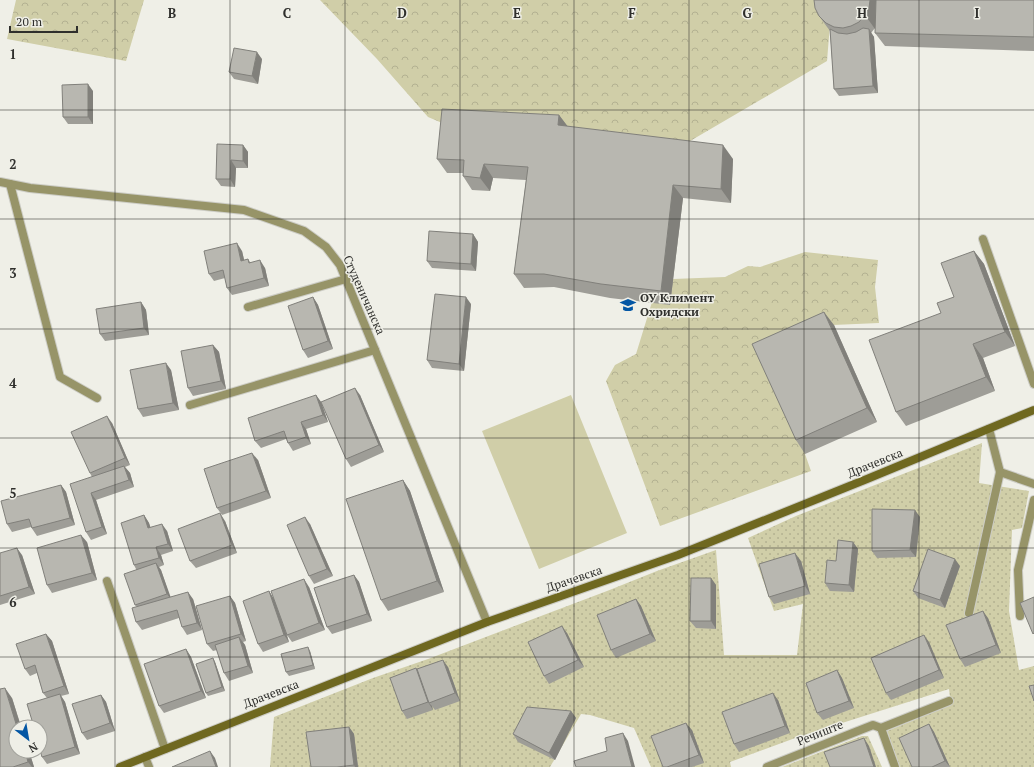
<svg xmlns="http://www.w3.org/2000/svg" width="1034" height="767" font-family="'PT Serif',serif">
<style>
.grass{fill:#d0cea8}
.forest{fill:url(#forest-crowns)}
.garden{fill:url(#garden-dots)}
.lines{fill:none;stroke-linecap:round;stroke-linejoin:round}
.lane-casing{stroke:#ccccc5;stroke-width:10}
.street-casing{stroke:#ccccc5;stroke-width:10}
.secondary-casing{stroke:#ccccc5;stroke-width:10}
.lane{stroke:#979468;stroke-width:8}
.street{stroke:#979468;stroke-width:8}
.secondary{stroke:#6f6820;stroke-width:8}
.wall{fill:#9e9d97}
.shaded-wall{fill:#81807b}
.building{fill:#b8b7b0;stroke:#81807b}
.grid{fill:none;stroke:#2f2f2c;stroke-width:1;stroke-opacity:0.55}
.labels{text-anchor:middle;stroke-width:3;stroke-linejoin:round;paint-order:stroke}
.street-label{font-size:12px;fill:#2f2f2c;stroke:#efefe7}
.poi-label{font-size:12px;font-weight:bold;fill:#2f2f2c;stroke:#efefe7;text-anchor:start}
.grid-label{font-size:13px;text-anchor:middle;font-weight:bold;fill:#2f2f2c;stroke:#efefe7;stroke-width:3;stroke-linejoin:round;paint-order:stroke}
</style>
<defs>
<pattern id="forest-crowns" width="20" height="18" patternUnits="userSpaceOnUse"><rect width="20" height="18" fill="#d0cea8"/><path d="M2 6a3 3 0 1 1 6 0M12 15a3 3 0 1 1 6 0" fill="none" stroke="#b3b191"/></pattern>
<pattern id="garden-dots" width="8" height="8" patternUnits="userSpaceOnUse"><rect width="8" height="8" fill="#d0cea8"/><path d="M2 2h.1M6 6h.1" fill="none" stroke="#b3b191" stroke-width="1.8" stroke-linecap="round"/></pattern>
</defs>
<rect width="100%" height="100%" fill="#efefe7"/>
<polygon class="grass" points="571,395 627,533 539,569 482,431"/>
<g class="forest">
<polygon points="16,0 144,0 126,61 7,39"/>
<polygon points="320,0 832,0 827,61 632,175 530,160 428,117 377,59"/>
<polygon points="805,252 878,260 875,287 879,323 833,325 805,454 811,471 660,526 606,381 615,365 636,354 652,302 673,279 725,277 748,266 760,267"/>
</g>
<g class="garden">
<polygon points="982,443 979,483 1029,491 1022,528 1012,530 1009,611 1019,670 1034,666 1034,767 900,767 887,731 951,705 949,689 798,737 730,762 731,767 651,767 634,728 590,715 581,714 550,767 270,767 274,717 373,678 428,659 607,591 657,571 716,550 724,655 797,655 803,604 774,611 748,538 796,516"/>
<polygon points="862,736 868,736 882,767 782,767"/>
</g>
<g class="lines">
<defs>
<g id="lane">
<polyline points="10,184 60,377 97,398"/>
<polyline points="983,239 1034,384"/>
<polyline points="248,307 346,279"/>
<polyline points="190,405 375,350"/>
<polyline points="1000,472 1034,484"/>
<polyline points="107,581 165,749"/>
<polyline points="969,613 1000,472 989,429"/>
<polyline points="1020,616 1018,570 1034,500"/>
<polyline points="145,757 149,767"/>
<polyline points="767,767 873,725 881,728"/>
<polyline points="895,767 881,728 949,701"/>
</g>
<polyline id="street" points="0,182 30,188 244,210 304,231 326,247 340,265 487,622"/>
<polyline id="secondary" points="120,767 487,622 678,555 867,479 1034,410"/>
</defs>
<use href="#lane" class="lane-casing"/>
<use href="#street" class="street-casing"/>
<use href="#secondary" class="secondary-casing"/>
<use href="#lane" class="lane"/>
<use href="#street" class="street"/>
<use href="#secondary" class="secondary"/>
</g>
<g class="wall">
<polygon points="1034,0 1034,51 885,46 875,33 875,28 871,33 874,37 878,93 839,96 834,89 830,31 819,16 876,1"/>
<polygon points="262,59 258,84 234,79 229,72"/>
<polygon points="93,91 93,124 68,124 63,117"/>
<polygon points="559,115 567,126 733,159 731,203 683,198 670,305 610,298 554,287 524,288 514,274 526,180 493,178 490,191 472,190 463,176 463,173 447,173 437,159"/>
<polygon points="243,145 248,152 248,168 236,168 235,187 221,186 216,179"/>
<polygon points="473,234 478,242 476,271 432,268 427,261"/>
<polygon points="242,251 244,260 248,259 250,262 265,268 269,286 232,295 227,288 225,278 214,281 209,274"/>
<polygon points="974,251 984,264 1015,346 983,358 995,391 906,426 896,412 941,313 954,297"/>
<polygon points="313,297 318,305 333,349 308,358 303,350"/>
<polygon points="141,302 146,310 149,335 105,341 100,334"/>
<polygon points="471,304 464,371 432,368 427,360"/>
<polygon points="834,325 877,422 805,454 796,440"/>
<polygon points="213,345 219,352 226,389 193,396 188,388"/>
<polygon points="171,370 179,410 143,417 138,409"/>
<polygon points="316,395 321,402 328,422 306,429 311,444 293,451 288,443 286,439 261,448 255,441"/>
<polygon points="360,395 384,452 351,467 346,459"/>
<polygon points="112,423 130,465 125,467 130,473 134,487 96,500 107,534 91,540 86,532 92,477 90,473"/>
<polygon points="258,460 271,498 222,515 217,508"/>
<polygon points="403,480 410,491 444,592 388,611 381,600"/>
<polygon points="61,485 66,492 75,525 37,536 31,527 12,532 7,524"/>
<polygon points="144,515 149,523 150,527 167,531 173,551 161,555 164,565 159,567 161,570 170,597 193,599 202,630 187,635 182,627 179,618 142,630 136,622 137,607 135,605 136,569 134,565"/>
<polygon points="920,517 916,557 877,558 872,551"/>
<polygon points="225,521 237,553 196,568 190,561"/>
<polygon points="310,524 333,576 314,584 309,576"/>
<polygon points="87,542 97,580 52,593 47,585"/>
<polygon points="853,542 858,549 854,592 830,591 825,583 836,561"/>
<polygon points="0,553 22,555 35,594 0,605"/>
<polygon points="801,561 810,594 774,604 769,597"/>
<polygon points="960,566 945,608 918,598 913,591"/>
<polygon points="354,575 359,582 372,621 332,634 327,627"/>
<polygon points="711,578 716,585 716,629 696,628 690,621"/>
<polygon points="309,587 325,630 292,642 287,635 289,642 263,652 258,644 269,591 273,598"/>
<polygon points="230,596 235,603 246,641 243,642 245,645 253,673 229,681 224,673 217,650 213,651 207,644"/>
<polygon points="636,599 641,606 656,641 616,658 611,650"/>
<polygon points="988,618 1001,653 965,667 960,659"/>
<polygon points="567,633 584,667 549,684 544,676"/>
<polygon points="46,634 52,641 69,694 61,696 65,702 80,754 47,764 42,757 47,698 43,693 37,673 30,676 25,669"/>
<polygon points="929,642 944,678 891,700 886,693"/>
<polygon points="186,649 191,657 206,698 164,713 159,706"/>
<polygon points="310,651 315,669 289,676 286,672"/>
<polygon points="213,658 215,662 225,691 208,696 206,693"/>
<polygon points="448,667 460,701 435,710 432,706 433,710 407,719 402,711 416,668 418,672"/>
<polygon points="837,670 842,678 854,708 823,720 817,713"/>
<polygon points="101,695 106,702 115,731 87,740 82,733"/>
<polygon points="12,698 29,751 34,767 0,767"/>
<polygon points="778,700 790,733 739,752 734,744"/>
<polygon points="571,711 576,718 555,760 518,742 513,734"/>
<polygon points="929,724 934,732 950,767 912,767"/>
<polygon points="349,727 354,734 358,767 311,767"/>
<polygon points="692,730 704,763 692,767 663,767"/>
</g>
<g class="shaded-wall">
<polygon points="870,0 876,0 878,3 879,21 875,29 865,15"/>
<polygon points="869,29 874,37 878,93 873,86"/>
<polygon points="257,52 262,59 258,84 252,76"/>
<polygon points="88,84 93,91 93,124 88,117"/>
<polygon points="559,115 569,128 558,125"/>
<polygon points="243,145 248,152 248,168 243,161"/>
<polygon points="723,145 733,159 731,203 721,189"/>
<polygon points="231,160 236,168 235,187 230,179"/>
<polygon points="484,164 493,178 490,191 480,178"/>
<polygon points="673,185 683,198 670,305 661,291"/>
<polygon points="473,234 478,242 476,271 471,264"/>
<polygon points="237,243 242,251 246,268 241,261"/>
<polygon points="974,251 984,264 1015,346 1005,332"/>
<polygon points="260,260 265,268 269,286 264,278"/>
<polygon points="313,297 318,305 333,349 328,341"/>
<polygon points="466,297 471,304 464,371 459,364"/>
<polygon points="141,302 146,310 149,335 144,328"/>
<polygon points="824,312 834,325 877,422 867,408"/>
<polygon points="973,344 983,358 995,391 986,377"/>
<polygon points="213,345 219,352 226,389 221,381"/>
<polygon points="166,363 171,370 179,410 173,403"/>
<polygon points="355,388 360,395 384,452 379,445"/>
<polygon points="316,395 321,402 328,422 323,415"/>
<polygon points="107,416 112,423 130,465 125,458"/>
<polygon points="301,422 306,429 311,444 306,437"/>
<polygon points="252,453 258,460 271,498 266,491"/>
<polygon points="124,466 130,473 134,487 129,480"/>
<polygon points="403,480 410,491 444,592 437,581"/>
<polygon points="61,485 66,492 75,525 70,518"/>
<polygon points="91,493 96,500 107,534 102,527"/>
<polygon points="915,510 920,517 916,557 910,550"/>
<polygon points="220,513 225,521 237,553 232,545"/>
<polygon points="144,515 149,523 153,535 148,528"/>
<polygon points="305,517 310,524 333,576 327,569"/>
<polygon points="162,524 167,531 173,551 168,544"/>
<polygon points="81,535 87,542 97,580 92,573"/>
<polygon points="853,542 858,549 854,592 849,585"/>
<polygon points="156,547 161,555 164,565 159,558"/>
<polygon points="17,548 22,555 35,594 29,587"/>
<polygon points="795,553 801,561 810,594 805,586"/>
<polygon points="955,559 960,566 945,608 940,600"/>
<polygon points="156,563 161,570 172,601 167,594"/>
<polygon points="354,575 359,582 372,621 367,614"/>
<polygon points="711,578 716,585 716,629 711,621"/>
<polygon points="304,579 309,587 325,630 319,623"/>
<polygon points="269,591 274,599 289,642 284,635"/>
<polygon points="188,592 193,599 202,630 197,623"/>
<polygon points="230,596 235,603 246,641 241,634"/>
<polygon points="636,599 641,606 656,641 650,634"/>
<polygon points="983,611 988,618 1001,653 996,645"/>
<polygon points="562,626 567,633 584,667 578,660"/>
<polygon points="46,634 52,641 69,694 64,686"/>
<polygon points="924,635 929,642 944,678 939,670"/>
<polygon points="239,637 245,645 253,673 248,666"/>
<polygon points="308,647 310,651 315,669 313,665"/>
<polygon points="186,649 191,657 206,698 201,691"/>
<polygon points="213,658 215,662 225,691 222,687"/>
<polygon points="443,660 448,667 460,701 455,693"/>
<polygon points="416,668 421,676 429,703 432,706 433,710 428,702"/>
<polygon points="837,670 842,678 854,708 849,701"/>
<polygon points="5,688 12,698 21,727 17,727"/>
<polygon points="773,693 778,700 790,733 785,726"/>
<polygon points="60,694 65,702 80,754 75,747"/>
<polygon points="101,695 106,702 115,731 110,723"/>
<polygon points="571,711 576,718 555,760 549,753"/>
<polygon points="686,723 692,730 704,763 699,755"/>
<polygon points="929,724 934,732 950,767 945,761"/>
<polygon points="349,727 354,734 358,767 355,767 354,765"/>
<polygon points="623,733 628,741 635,767 632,767"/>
<polygon points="864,738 869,746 876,767 874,767"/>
<polygon points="25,751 29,751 34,767 32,767 28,762"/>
<polygon points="210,751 215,758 218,767 216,767"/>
</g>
<g class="building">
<polygon points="814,0 870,0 869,8 865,15 859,22 851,26 843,28 834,27 826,23 819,16 815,8"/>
<polygon points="876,0 1034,0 1034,37 875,33"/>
<polygon points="863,28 869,29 873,86 834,89 830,29 838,33 847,34 856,32"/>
<polygon points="234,48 257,52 252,76 229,72"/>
<polygon points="88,84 88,117 63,117 62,85"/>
<polygon points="442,109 559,115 558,125 723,145 721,189 673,185 661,291 601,284 544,274 514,274 528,167 484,164 480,178 463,176 464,160 437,159"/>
<polygon points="217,144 243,145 243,161 231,160 230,179 216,179"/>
<polygon points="429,231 473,234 471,264 427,261"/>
<polygon points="237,243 241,261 248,259 249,263 260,260 264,278 227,288 223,270 209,274 204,251"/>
<polygon points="974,251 1005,332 973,344 986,377 896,412 869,340 941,313 937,303 954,297 941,263"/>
<polygon points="435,294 466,297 459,364 427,360"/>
<polygon points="313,297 328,341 303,350 288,306"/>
<polygon points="141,302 144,328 100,334 96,309"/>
<polygon points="824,312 867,408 796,440 752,344"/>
<polygon points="213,345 221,381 188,388 181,351"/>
<polygon points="166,363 173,403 138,409 130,370"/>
<polygon points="355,388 379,445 346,459 321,402"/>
<polygon points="316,395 323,415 301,422 306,437 288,443 284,431 255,441 248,418"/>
<polygon points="107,416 125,458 90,473 71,432"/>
<polygon points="252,453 266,491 217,508 204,469"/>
<polygon points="124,466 129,480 91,493 102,527 86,532 70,484"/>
<polygon points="403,480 437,581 381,600 346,499"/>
<polygon points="61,485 70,518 32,528 29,519 7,524 1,501"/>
<polygon points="872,509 915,510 910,550 872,551"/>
<polygon points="220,513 232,545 190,561 178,529"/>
<polygon points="144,515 148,528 162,524 168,544 156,547 159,558 134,565 121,523"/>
<polygon points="305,517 327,569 309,576 287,525"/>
<polygon points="81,535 92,573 47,585 37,548"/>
<polygon points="838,540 853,542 849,585 825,583 827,560 836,561"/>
<polygon points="17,548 29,587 0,596 0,553"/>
<polygon points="928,549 955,559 940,600 913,591"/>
<polygon points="795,553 805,586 769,597 759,564"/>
<polygon points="156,563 167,594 135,605 124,574"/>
<polygon points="354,575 367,614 327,627 314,588"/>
<polygon points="691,578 711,578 711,621 690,621"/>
<polygon points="304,579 319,623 287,635 271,591"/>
<polygon points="269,591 284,635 258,644 243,601"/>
<polygon points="188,592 197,623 182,627 177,610 136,622 132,608"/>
<polygon points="230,596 241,634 207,644 196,606"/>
<polygon points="1034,597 1034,633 1033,634 1020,603"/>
<polygon points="636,599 650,634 611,650 597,615"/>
<polygon points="983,611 996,645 960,659 946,625"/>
<polygon points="562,626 578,660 544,676 528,642"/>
<polygon points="46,634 64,686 43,693 35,665 25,669 16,644"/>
<polygon points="924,635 939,670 886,693 871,658"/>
<polygon points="239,637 248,666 224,673 215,645"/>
<polygon points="308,647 313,665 286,672 281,654"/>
<polygon points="186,649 201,691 159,706 144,664"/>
<polygon points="213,658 222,687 206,693 196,664"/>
<polygon points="443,660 455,693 429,703 417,669"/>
<polygon points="416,668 428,702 402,711 390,678"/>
<polygon points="837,670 849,701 817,713 806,683"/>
<polygon points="1034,685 1034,701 1029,686"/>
<polygon points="5,688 17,727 16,727 16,751 25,751 28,762 13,767 0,767 0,689"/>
<polygon points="773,693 785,726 734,744 722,712"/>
<polygon points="60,694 75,747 42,757 40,750 40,727 34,727 27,704"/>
<polygon points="101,695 110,723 82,733 72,704"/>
<polygon points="527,707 571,711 549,753 513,734"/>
<polygon points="686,723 699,755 667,767 663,767 651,736"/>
<polygon points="929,724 945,761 932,767 912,767 899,738"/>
<polygon points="349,727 354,765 337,767 311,767 306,732"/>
<polygon points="623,733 632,767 576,767 574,761 607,751 605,738"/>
<polygon points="864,738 874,767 830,767 824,752"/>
<polygon points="210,751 216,767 172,767"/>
</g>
<path class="grid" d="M115,0V767M230,0V767M345,0V767M460,0V767M574,0V767M689,0V767M804,0V767M919,0V767M0,110H1034M0,219H1034M0,329H1034M0,438H1034M0,548H1034M0,657H1034"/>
<defs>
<symbol id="school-bare" viewBox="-9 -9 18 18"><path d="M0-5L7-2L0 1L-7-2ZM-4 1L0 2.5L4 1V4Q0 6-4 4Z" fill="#0356a4" stroke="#efefe7" stroke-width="2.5" paint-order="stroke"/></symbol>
</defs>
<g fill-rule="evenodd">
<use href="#school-bare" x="617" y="294" width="22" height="22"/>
</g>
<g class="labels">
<g class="street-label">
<text transform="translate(364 295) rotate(66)" y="4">Студеничанска</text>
<text transform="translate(875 463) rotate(-22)" y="4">Драчевска</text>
<text transform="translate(574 579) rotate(-19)" y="4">Драчевска</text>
<text transform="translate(271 694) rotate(-21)" y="4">Драчевска</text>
<text transform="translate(820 733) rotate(-22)" y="4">Речиште</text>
</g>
<g class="poi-label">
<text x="640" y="302">ОУ Климент<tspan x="640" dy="14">Охридски</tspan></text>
</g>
</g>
<g class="grid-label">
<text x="172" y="18">B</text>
<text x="287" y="18">C</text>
<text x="402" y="18">D</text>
<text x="517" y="18">E</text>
<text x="632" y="18">F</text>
<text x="747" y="18">G</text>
<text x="862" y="18">H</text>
<text x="977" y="18">I</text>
<text x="13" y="59">1</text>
<text x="13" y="169">2</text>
<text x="13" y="278">3</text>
<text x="13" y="388">4</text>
<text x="13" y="498">5</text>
<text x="13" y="607">6</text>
</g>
<g transform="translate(28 739) rotate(149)"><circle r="19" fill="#efefe7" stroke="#a2a29c"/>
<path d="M0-3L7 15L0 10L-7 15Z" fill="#0356a4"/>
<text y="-6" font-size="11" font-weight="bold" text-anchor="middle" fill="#2f2f2c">N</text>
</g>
<path d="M10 26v6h67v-6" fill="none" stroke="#2f2f2c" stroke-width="2"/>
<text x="16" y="26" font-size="12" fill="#2f2f2c" stroke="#efefe7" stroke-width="3" paint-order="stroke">20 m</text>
</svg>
